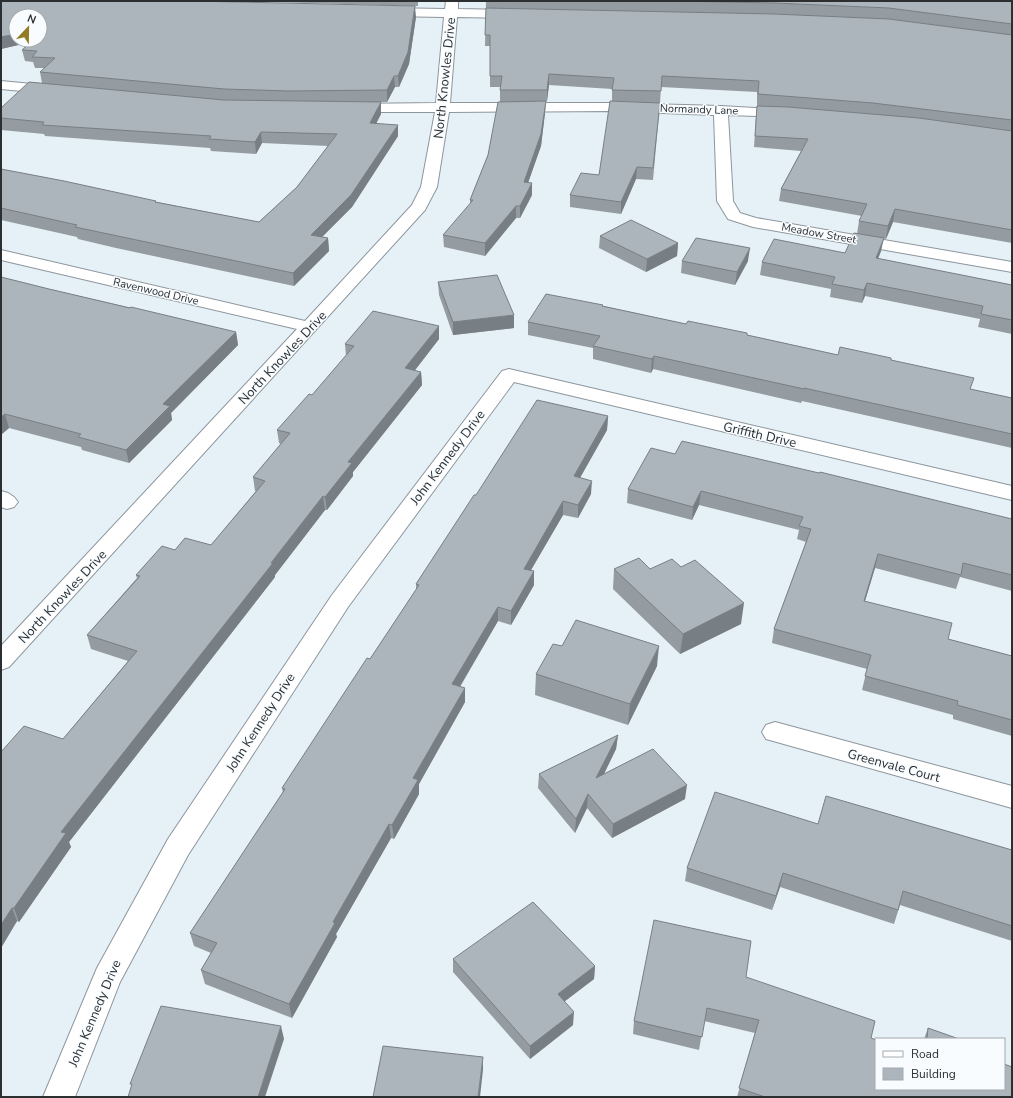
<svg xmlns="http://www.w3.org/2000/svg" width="1013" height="1098" font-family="'Nunito Sans',sans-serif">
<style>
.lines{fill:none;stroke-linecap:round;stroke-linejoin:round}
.minor-casing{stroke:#8d969d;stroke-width:2}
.minor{fill:#fff;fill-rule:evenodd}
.wall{fill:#949ca2}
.shaded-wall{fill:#787f84}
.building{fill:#acb5bc;stroke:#787f84}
.labels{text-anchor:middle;stroke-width:3;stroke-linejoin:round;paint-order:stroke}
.far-street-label{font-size:11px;fill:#2b2f31;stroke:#f8fcff}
.street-label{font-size:13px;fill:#2b2f31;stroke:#f8fcff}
</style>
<rect width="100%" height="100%" fill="#e6f0f7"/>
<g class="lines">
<defs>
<g id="minor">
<polygon points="446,1 458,1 458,9 516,10 520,11 522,14 520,17 516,18 457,17 450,103 610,103 721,106 791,110 793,113 791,116 786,117 728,115 733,201 740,213 756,218 1012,262 1012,272 753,227 728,219 717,201 714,115 610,111 449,112 437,187 425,210 9,667 1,670 1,646 297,329 1,260 1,250 305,321 412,205 421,187 435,112 351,112 346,111 344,108 346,105 351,104 436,103 444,17 387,16 383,15 381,12 383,9 387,8 445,9"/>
<polygon points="1,81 53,86 58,87 60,90 58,93 53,94 1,89"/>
<polygon points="509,369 1012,486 1012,500 514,382 348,607 188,855 120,982 75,1097 43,1097 97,968 168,839 332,595 502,371"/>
<polygon points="1,491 8,493 14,497 18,502 14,507 7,509 1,507"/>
<polygon points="775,722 1012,786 1012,808 766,739 762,732 766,725"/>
</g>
</defs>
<use href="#minor" class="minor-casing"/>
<use href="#minor" class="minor"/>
</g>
<g class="wall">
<polygon points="1,1 416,17 409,64 399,87 395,87 387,102 375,102 381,114 376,123 398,136 352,207 322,237 328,238 329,251 294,286 116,248 78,239 77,237 1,220 1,169 157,202 259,222 297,187 328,146 262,143 256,154 211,151 210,148 45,136 44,134 1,130 1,118 42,83 40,72 44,68 35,68 33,62 25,61 22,50 31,42 1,49"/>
<polygon points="232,1 418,1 418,6"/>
<polygon points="486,1 1012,1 1012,243 893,222 886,239 883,238 881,251 878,259 1012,285 1012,334 978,327 980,319 865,296 862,303 830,297 831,289 760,275 762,262 845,253 857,234 859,221 862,216 779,201 781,189 801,151 754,147 756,117 757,106 757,92 661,87 660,103 645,102 660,103 653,180 636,179 621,214 570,207 570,195 599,175 612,101 612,89 549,85 547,101 545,101 545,113 541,146 528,183 532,183 532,195 520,218 516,218 485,256 444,247 443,235 470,205 470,200 488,155 500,101 500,87 490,87 490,46 485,46"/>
<polygon points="600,236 678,243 677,256 646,272 599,248"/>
<polygon points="682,261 748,261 735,285 681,273"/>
<polygon points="1,277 49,289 236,332 238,345 171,413 172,420 129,463 82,450 81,447 9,428 2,434 1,433"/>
<polygon points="438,282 514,328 453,335 439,295"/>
<polygon points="603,306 686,324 747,333 747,335 838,355 891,360 970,389 1012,398 1012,448 802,401 801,403 653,369 651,373 593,359 593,348 528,335 528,322"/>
<polygon points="439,339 414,371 421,372 422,385 353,472 353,476 327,510 325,510 275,575 275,577 69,842 71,847 19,922 17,921 1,948 1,752 63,739 128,661 91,649 87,635 137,578 136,575 175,550 211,545 256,491 255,491 253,477 281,444 279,443 277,430 312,395 346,356 345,344"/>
<polygon points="608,416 607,430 580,478 591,494 578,518 563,515 531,570 534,571 534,585 511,625 498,621 460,687 465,702 419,784 419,794 394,839 391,838 336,934 337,937 292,1018 205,984 201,970 211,953 194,946 190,933 283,793 282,788 370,659 416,590 416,584 476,495"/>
<polygon points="675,454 1012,519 1012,591 960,577 956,589 875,568 865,601 948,639 1012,656 1012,736 953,719 953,715 862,690 867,669 772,643 774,629 806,542 797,539 799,530 699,505 692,520 627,503 628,489"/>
<polygon points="614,569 650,569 741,624 680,654 613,589"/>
<polygon points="657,666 628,725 535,695 536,674"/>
<polygon points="618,735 616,749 604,774 685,799 612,838 587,808 575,833 538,788 539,774"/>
<polygon points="818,824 1012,850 1012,941 900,905 894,924 780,887 772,910 685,881 687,868"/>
<polygon points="453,959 595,966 594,979 564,1002 573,1025 530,1059 453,972"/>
<polygon points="746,977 871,1038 876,1089 1012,1097 737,1097 755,1033 704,1021 699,1050 633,1034 634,1021"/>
<polygon points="928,1028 959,1039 924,1039"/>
</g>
<g class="shaded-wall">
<polygon points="415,6 416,17 409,64 399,87 398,76"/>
<polygon points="46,27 49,38 1,49 1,37 16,34 16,40 40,40 40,29"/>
<polygon points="549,74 549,85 547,101 547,90"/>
<polygon points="394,76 395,87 387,102 387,90"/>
<polygon points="546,101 545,113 541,146 524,194 524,182"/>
<polygon points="381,102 381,114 371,134 370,123"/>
<polygon points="398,125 398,136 352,207 312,247 311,235"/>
<polygon points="261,132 262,143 256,154 255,142"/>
<polygon points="637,167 636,179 621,214 621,202"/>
<polygon points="532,183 532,195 520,218 520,206"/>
<polygon points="516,206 516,218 485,256 485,243"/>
<polygon points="895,209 893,222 886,239 888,226"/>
<polygon points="328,238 329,251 294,286 293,273"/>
<polygon points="884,238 881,251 873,271 876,258"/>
<polygon points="678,243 677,256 646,272 647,259"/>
<polygon points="750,248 748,261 735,285 737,272"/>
<polygon points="867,283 865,296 862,303 864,290"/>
<polygon points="514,315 514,328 453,335 453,322"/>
<polygon points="439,326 439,339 406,382 405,368"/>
<polygon points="236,332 238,345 171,413 172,420 129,463 126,450 163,404"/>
<polygon points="654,356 653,369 651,373 652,359"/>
<polygon points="421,372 422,385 353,472 353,476 327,510 325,497 348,462"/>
<polygon points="5,414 9,428 2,434 1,431 1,417"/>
<polygon points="608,416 607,430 573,490 574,476"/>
<polygon points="592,481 591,494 578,518 578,505"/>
<polygon points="701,491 699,505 692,520 693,507"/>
<polygon points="323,496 325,510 275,575 275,577 69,842 71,847 19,922 14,908 61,832"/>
<polygon points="563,501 563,515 524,582 524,569"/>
<polygon points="878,554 875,568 861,614 864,601"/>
<polygon points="534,571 534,585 511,625 511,611"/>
<polygon points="744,603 741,624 680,654 683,634"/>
<polygon points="498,607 498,621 453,698 452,684"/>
<polygon points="659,646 657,666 628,725 630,704"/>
<polygon points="465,688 465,702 419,784 419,794 394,839 392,825 413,778"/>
<polygon points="618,735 616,749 595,792 596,778"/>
<polygon points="687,785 685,799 612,838 613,824"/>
<polygon points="588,794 587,808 575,833 576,819"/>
<polygon points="389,824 391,838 336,934 337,937 292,1018 289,1004 333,922"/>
<polygon points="783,873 780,887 772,910 776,896"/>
<polygon points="12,908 17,921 1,948 1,925"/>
<polygon points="595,966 594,979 557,1007 558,994"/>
<polygon points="574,1012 573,1025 530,1059 530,1046"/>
<polygon points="281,1026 284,1039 265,1097 258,1097"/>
<polygon points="483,1057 483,1070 480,1097 478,1097"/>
</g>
<g class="building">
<polygon points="1,1 192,1 415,6 408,52 398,76 394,76 387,90 289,91 224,89 40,72 55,58 32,57 37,51 22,50 33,40 40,40 40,33 46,27 40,29 40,16 16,16 16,34 1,37"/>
<polygon points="673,1 1012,1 1012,24 889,8 774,3"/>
<polygon points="486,8 774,14 889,19 1012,35 1012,120 873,103 758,94 759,81 662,76 661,91 612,90 614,78 549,74 547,90 500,90 502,76 490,76 490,35 485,35"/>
<polygon points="29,82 224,100 381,102 370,123 398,125 351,195 311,235 328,238 293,273 113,235 75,227 77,225 1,208 1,169 64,181 156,201 155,202 259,222 297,187 337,134 261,132 255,142 209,139 211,136 42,125 44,122 1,118 1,108"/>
<polygon points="546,101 541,134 524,182 532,183 520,206 516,206 485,243 443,235 473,200 470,200 488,155 498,102"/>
<polygon points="610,101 660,103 653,168 637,167 621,202 570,195 581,173 599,175"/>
<polygon points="757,106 788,107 919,118 1012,131 1012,230 895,209 888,226 859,221 867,204 781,189 808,139 755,136"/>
<polygon points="631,220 678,243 647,259 600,236"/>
<polygon points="854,233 884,238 876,258 1012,285 1012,320 981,314 983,306 867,283 864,290 832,284 835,277 762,262 774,239 845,253"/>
<polygon points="696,238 750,248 737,272 682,261"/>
<polygon points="497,275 514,315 453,322 438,282"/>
<polygon points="1,277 49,289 130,308 131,307 236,332 163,404 170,406 126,450 78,437 81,434 5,414 1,417"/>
<polygon points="546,294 603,305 602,306 686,324 688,321 747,333 747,335 838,355 840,347 891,358 891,360 974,378 970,389 1012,398 1012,434 804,388 804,389 654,356 652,359 593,346 600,336 528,322"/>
<polygon points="373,311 439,326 405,368 421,372 348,462 352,463 325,497 323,496 271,563 273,563 61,832 66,833 14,908 12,908 1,925 1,752 24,726 63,739 137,651 87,635 140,576 136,575 162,546 175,550 185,538 211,545 265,481 253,477 290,433 277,430 309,394 312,395 354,346 345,344"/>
<polygon points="537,400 608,416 574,476 592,481 578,505 563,501 524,569 534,571 511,611 498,607 452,684 465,688 413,778 418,780 392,825 389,824 333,922 335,923 289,1004 201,970 217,943 190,933 285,789 282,788 367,658 370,659 419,585 416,584 474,495 476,495"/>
<polygon points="682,441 819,473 820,472 1012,519 1012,575 963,563 961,575 878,554 864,601 952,623 948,639 1012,656 1012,720 957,705 958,701 865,676 871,655 774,629 811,529 799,526 803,517 701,491 693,507 628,489 651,448 675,454"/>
<polygon points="639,558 650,569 672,559 681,567 695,560 744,603 683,634 614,569"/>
<polygon points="576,620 659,646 630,704 536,674 553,644 562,646"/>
<polygon points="618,735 596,778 653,749 687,785 613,824 588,794 576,819 539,774"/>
<polygon points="715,792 818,824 826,796 1012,850 1012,926 903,891 898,910 783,873 776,896 687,868"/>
<polygon points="533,902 595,966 558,994 574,1012 530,1046 453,959"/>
<polygon points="654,920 751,941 746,977 875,1021 871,1038 876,1040 876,1089 1004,1089 1004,1064 1012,1067 1012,1097 765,1097 739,1088 759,1020 707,1008 702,1037 634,1021"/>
<polygon points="161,1006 281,1026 258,1097 128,1097 132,1084 130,1084"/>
<polygon points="928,1028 959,1039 927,1039"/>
<polygon points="383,1046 483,1057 478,1097 373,1097"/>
</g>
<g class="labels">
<g class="far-street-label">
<text transform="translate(699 109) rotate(2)" y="4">Normandy Lane</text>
<text transform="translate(819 233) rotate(10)" y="4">Meadow Street</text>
<text transform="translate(156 291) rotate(13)" y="4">Ravenwood Drive</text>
</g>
<g class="street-label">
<text transform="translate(444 78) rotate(-84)" y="5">North Knowles Drive</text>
<text transform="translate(282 357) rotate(-47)" y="5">North Knowles Drive</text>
<text transform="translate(760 434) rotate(13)" y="5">Griffith Drive</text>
<text transform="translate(447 457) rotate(-53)" y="5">John Kennedy Drive</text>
<text transform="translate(62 596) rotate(-47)" y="5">North Knowles Drive</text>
<text transform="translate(260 722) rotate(-57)" y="5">John Kennedy Drive</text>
<text transform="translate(894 765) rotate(15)" y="5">Greenvale Court</text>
<text transform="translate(94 1013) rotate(-67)" y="5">John Kennedy Drive</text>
</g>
</g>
<rect width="1013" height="1098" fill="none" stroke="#2b2f31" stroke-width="4"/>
<rect x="875" y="1038" width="130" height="52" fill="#f8fcff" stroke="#a6aaad"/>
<rect x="883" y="1051" width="20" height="6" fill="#ffffff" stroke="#a6aaad"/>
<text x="911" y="1058" font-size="12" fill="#2b2f31">Road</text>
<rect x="883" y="1068" width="20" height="12" fill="#acb5bc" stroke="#a6aaad"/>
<text x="911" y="1078" font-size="12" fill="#2b2f31">Building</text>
<g transform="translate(28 28) rotate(22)"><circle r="19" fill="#f8fcff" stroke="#a6aaad"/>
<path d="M0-3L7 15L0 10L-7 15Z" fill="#927b22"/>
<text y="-6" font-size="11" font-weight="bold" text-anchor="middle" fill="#2b2f31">N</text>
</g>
</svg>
